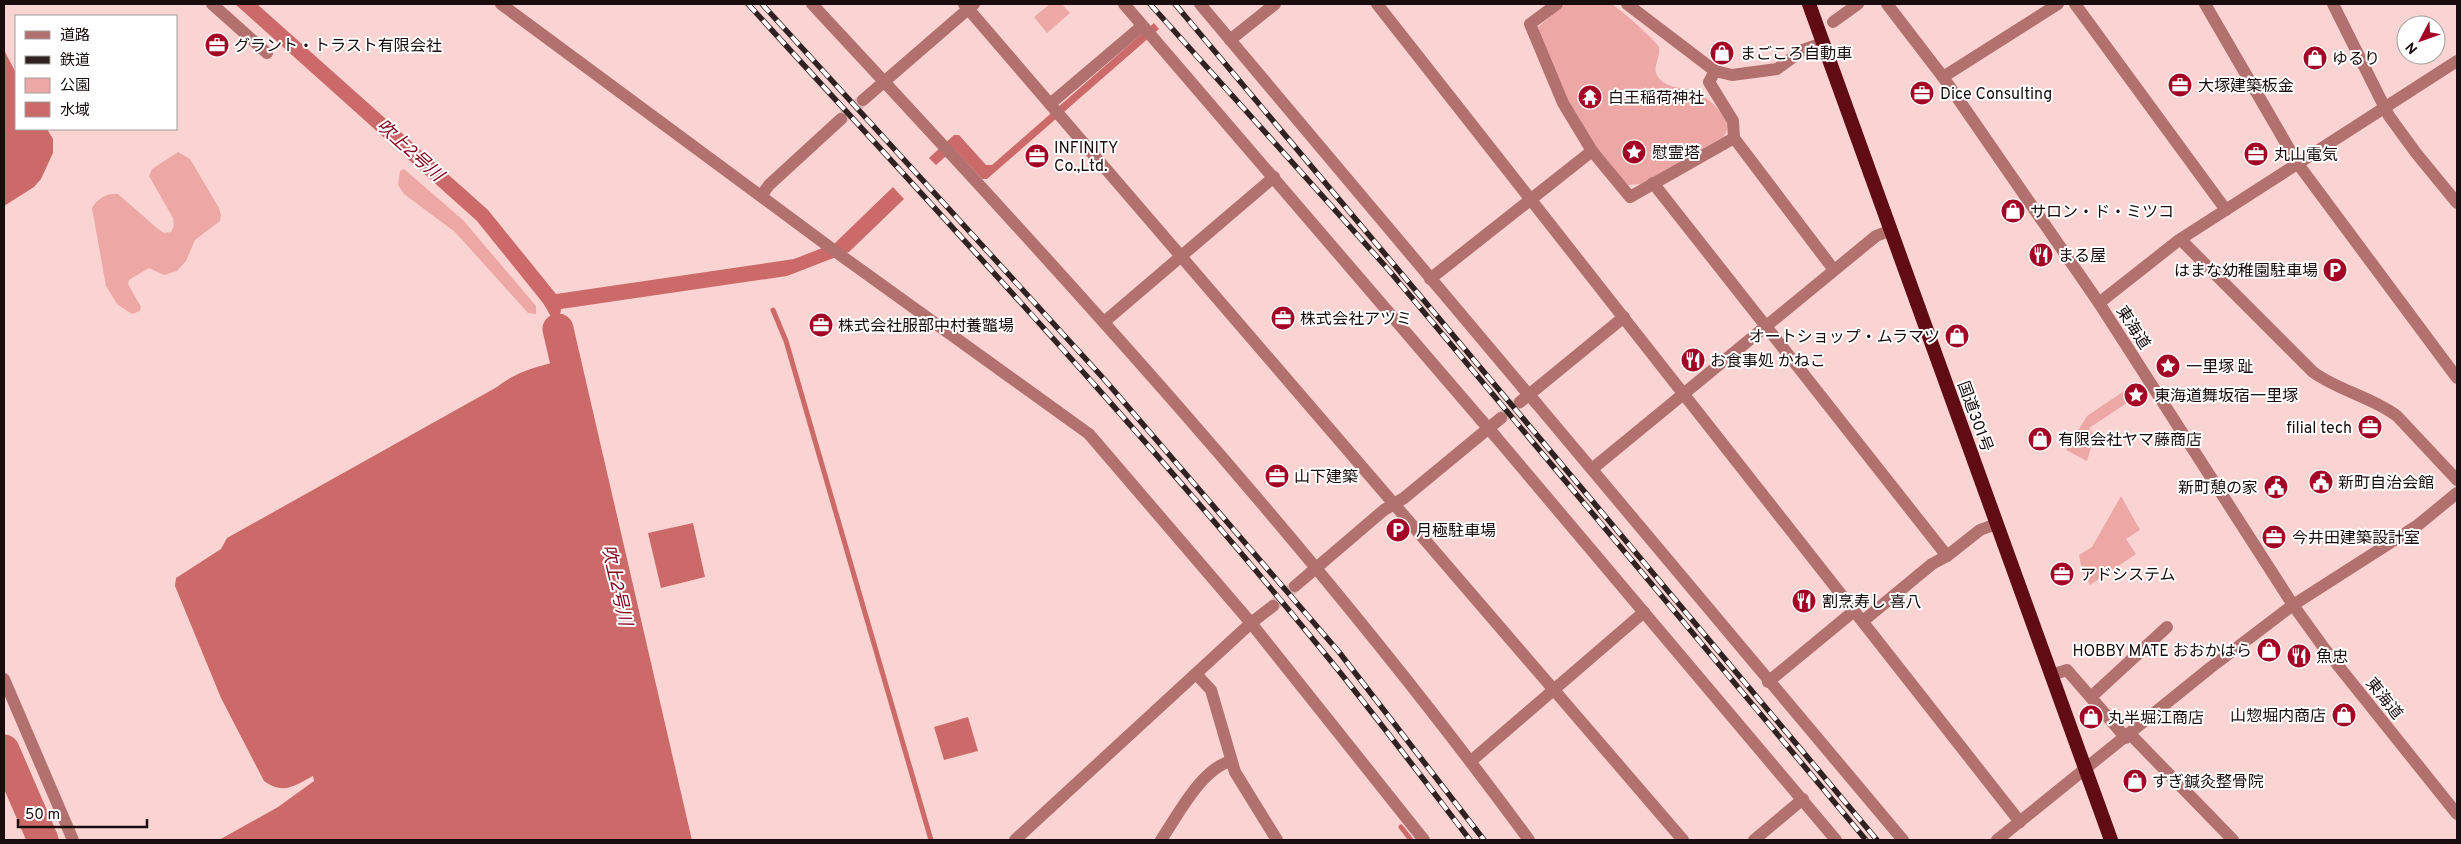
<svg xmlns="http://www.w3.org/2000/svg" width="2461" height="844" font-family="Overpass,'Noto Sans JP',sans-serif">
<style>
.green{fill:#eda8a5}
.water{fill:#cc6a69}
.lines{fill:none;stroke-linecap:round;stroke-linejoin:round}
.stream{stroke:#cc6a69;stroke-width:5}
.river{stroke:#cc6a69;stroke-width:31}
.minor-tunnel{stroke:#d8b6b4;stroke-width:12;stroke-dasharray:12 6;stroke-linecap:butt}
.minor{stroke:#b2716f;stroke-width:12}
.tertiary{stroke:#b2716f;stroke-width:12}
.trunk{stroke:#610b15;stroke-width:14}
.rail-casing{stroke:#312222;stroke-width:5.5}
.rail{stroke:#fff;stroke-width:4;stroke-dasharray:11;stroke-linecap:butt}
.minor-bridge{stroke:#b2716f;stroke-width:12}
.labels{text-anchor:middle;stroke-width:4;stroke-linejoin:round;paint-order:stroke}
.poi-label{font-size:16px;fill:#180c0c;stroke:#fff;text-anchor:start}
.street-label{font-size:16px;fill:#180c0c;stroke:#fff}
.water-label{font-size:18px;font-style:italic;fill:#83011b;stroke:#fff}
</style>
<rect width="100%" height="100%" fill="#fad4d2"/>
<g class="green">
<polygon points="1050,4 1062,4 1070,13 1047,33 1034,17"/>
<path d="M1565,4C1577,4 1601,1 1611,4C1616,5 1657,42 1659,47C1661,60 1648,70 1663,82C1670,87 1677,87 1685,89C1703,94 1713,101 1724,117C1729,125 1729,129 1723,137L1642,184L1628,185C1585,150 1561,85 1540,35L1538,27Z"/>
<path d="M178,152L190,159L219,208L221,215L220,221L195,240L186,261L177,271L164,275L149,268L129,280L128,284L141,307L140,311L132,314L117,304L106,286L92,208C98,198 107,193 118,194L158,229L164,233L171,232L174,226L173,218L149,176L152,169Z"/>
<polygon points="404,169 463,220 536,306 536,314 528,313 455,232 404,194 398,185 400,171"/>
<polygon points="2136,383 2142,393 2089,428 2097,440 2092,444 2087,461 2066,450 2087,416"/>
<polygon points="2121,496 2140,530 2126,539 2136,554 2090,585 2082,570 2079,555 2092,547"/>
</g>
<g class="water">
<polygon points="235,4 257,4 488,210 556,294 794,259 835,243 893,187 904,199 849,252 787,276 561,309 560,315 552,318 543,303 477,221"/>
<polygon points="1154,23 1159,29 987,179 982,179 954,149 936,165 929,158 954,135 959,135 986,165 992,165"/>
<polygon points="4,50 16,73 16,129 47,129 53,139 53,153 41,179 34,187 4,206"/>
<path d="M555,362L655,811L662,824L665,840H219L278,807L314,781L313,776C294,786 283,795 264,781L221,698L175,586L176,578L221,549L227,538L497,387C516,372 533,368 555,362Z"/>
<polygon points="693,523 705,577 661,588 648,533"/>
<polygon points="968,717 978,751 944,760 934,727"/>
</g>
<g class="lines">
<g class="stream">
<polyline points="773,310 786,341 931,840"/>
<polyline points="1401,827 1411,840"/>
</g>
<g class="river">
<polyline points="558,329 676,840"/>
<polyline points="4,750 43,840"/>
</g>
<g class="minor-tunnel">
<polyline points="841,119 863,100"/>
<polyline points="1501,418 1520,402"/>
<polyline points="1273,606 1295,586"/>
</g>
<g class="minor">
<polyline points="212,4 267,53"/>
<path d="M812,4C1062,273 1312,544 1529,840"/>
<polyline points="964,4 1683,840"/>
<polyline points="1124,4 1482,421"/>
<polyline points="1200,4 1523,388"/>
<polyline points="1377,4 2020,822"/>
<polyline points="1557,4 1530,24 1563,103 1592,151 1630,197 1734,138"/>
<polyline points="1627,4 1715,71 1732,75 1777,69 1803,50 1823,43"/>
<polyline points="2075,4 2226,210"/>
<polyline points="2205,4 2298,164 2457,378"/>
<polyline points="2333,4 2389,116 2416,153 2457,203"/>
<polyline points="1833,22 1858,4"/>
<polyline points="1230,40 1275,4"/>
<polyline points="2457,61 2179,240 2099,303 2293,605 2324,648 2457,814"/>
<polyline points="1715,71 1709,82 1733,121 1734,138 1834,270"/>
<polyline points="1943,77 2058,4"/>
<polyline points="863,100 974,4"/>
<polyline points="1050,104 1142,26"/>
<polyline points="1653,183 1947,556"/>
<polyline points="761,196 769,185 841,119"/>
<path d="M2181,240L2313,372C2339,391 2372,397 2397,416L2457,480"/>
<polyline points="1430,279 1592,151"/>
<polyline points="1104,322 1274,177"/>
<polyline points="1520,402 1624,317"/>
<polyline points="1537,404 1903,840"/>
<polyline points="1496,437 1836,840"/>
<polyline points="1592,469 1876,236 1891,230"/>
<polyline points="1295,586 1384,510 1404,498 1501,418"/>
<polyline points="1863,621 1932,564 1947,556 1980,530 1996,524"/>
<polyline points="1251,623 1273,606"/>
<polyline points="1196,674 1211,690 1235,772 1277,840"/>
<polyline points="2051,675 2067,670 2126,738"/>
<polyline points="1768,682 1854,611"/>
<polyline points="2091,697 2167,627"/>
<polyline points="2130,734 2233,840"/>
<polyline points="1471,761 1644,612"/>
<path d="M1161,840C1178,815 1201,769 1231,761"/>
<polyline points="1754,840 1803,799"/>
<polyline points="1997,840 2210,668 2293,605 2418,525 2457,493"/>
</g>
<g class="tertiary">
<polyline points="501,4 843,257 1089,434 1251,623 1424,840"/>
<polyline points="1887,4 1943,77 2099,303"/>
<polyline points="4,679 73,840"/>
<polyline points="1015,840 1251,623"/>
</g>
<polyline class="trunk" points="1809,4 2111,840"/>
<defs>
<g id="rail">
<path d="M748,4C945,220 1146,434 1330,660C1378,719 1424,780 1470,840"/>
<polyline points="762,4 1104,379 1339,652 1484,840"/>
<polyline points="1150,4 1387,268 1866,840"/>
<polyline points="1175,4 1877,840"/>
</g>
</defs>
<use href="#rail" class="rail-casing"/>
<use href="#rail" class="rail"/>
<g class="minor-bridge">
<polyline points="1523,388 1537,404"/>
<polyline points="1482,421 1496,437"/>
</g>
</g>
<defs>
<symbol id="office-disc" viewBox="-11 -11 22 22"><circle r="9.5" fill="#a30425" stroke="#fff"/><path d="M-6-3h4V-5.5h4V-3h4V5H-6ZM-1-4.5V-3h2v-1.5ZM-6 0V1H6V0Z" fill="#fff"/></symbol>
<symbol id="shop-disc" viewBox="-11 -11 22 22"><circle r="9.5" fill="#a30425" stroke="#fff"/><path d="M-5-2.5h2.3a2.7 3.5 0 0 1 5.4 0H5L5.5 6h-11ZM-1.5-2.5h3a1.5 2.3 0 0 0-3 0Z" fill="#fff"/></symbol>
<symbol id="temple-disc" viewBox="-11 -11 22 22"><circle r="9.5" fill="#a30425" stroke="#fff"/><path d="M0-6L5-2H3V0L6.5 2.5H4V6H1.5V3h-3V6H-4V2.5H-6.5L-3 0V-2H-5Z" fill="#fff"/></symbol>
<symbol id="sight-disc" viewBox="-11 -11 22 22"><circle r="9.5" fill="#a30425" stroke="#fff"/><path d="M0-6L1.8-2.2L6-1.7L2.9 1.2L3.7 5.4L0 3.3L-3.7 5.4L-2.9 1.2L-6-1.7L-1.8-2.2Z" fill="#fff"/></symbol>
<symbol id="restaurant-disc" viewBox="-11 -11 22 22"><circle r="9.5" fill="#a30425" stroke="#fff"/><path d="M-5-6h1v4h1v-4h1v4h1v-4h1v5L-1.5 .5V6h-2V.5L-5-1ZM5-6V6H3V1.5H1.5Q1.5-4 5-6Z" fill="#fff"/></symbol>
<symbol id="parking-disc" viewBox="-11 -11 22 22"><circle r="9.5" fill="#a30425" stroke="#fff"/><path d="M-3.5-5.5H1a3.5 3.5 0 0 1 0 7H-1V5.5H-3.5ZM-1-3.4V-.6H.8a1.4 1.4 0 0 0 0-2.8Z" fill="#fff"/></symbol>
<symbol id="civic-disc" viewBox="-11 -11 22 22"><circle r="9.5" fill="#a30425" stroke="#fff"/><path d="M-.6-6.5H3V-4.5H.6V-3L4-1V1h2V6H-6V1h2V-1L-.6-3ZM-1.2 2.5V6h2.4V2.5Z" fill="#fff"/></symbol>
</defs>
<g fill-rule="evenodd">
<use href="#office-disc" x="203" y="31" width="28" height="28"/>
<use href="#shop-disc" x="1708" y="39" width="28" height="28"/>
<use href="#shop-disc" x="2301" y="44" width="28" height="28"/>
<use href="#office-disc" x="2166" y="71" width="28" height="28"/>
<use href="#office-disc" x="1908" y="79" width="28" height="28"/>
<use href="#temple-disc" x="1576" y="83" width="28" height="28"/>
<use href="#sight-disc" x="1620" y="138" width="28" height="28"/>
<use href="#office-disc" x="2242" y="140" width="28" height="28"/>
<use href="#office-disc" x="1023" y="142" width="28" height="28"/>
<use href="#shop-disc" x="1999" y="197" width="28" height="28"/>
<use href="#restaurant-disc" x="2027" y="241" width="28" height="28"/>
<use href="#parking-disc" x="2321" y="256" width="28" height="28"/>
<use href="#office-disc" x="1269" y="304" width="28" height="28"/>
<use href="#office-disc" x="807" y="311" width="28" height="28"/>
<use href="#shop-disc" x="1943" y="322" width="28" height="28"/>
<use href="#restaurant-disc" x="1679" y="346" width="28" height="28"/>
<use href="#sight-disc" x="2154" y="352" width="28" height="28"/>
<use href="#sight-disc" x="2122" y="381" width="28" height="28"/>
<use href="#office-disc" x="2356" y="413" width="28" height="28"/>
<use href="#shop-disc" x="2026" y="425" width="28" height="28"/>
<use href="#office-disc" x="1263" y="462" width="28" height="28"/>
<use href="#civic-disc" x="2307" y="468" width="28" height="28"/>
<use href="#civic-disc" x="2262" y="473" width="28" height="28"/>
<use href="#parking-disc" x="1384" y="516" width="28" height="28"/>
<use href="#office-disc" x="2260" y="523" width="28" height="28"/>
<use href="#office-disc" x="2048" y="560" width="28" height="28"/>
<use href="#restaurant-disc" x="1790" y="587" width="28" height="28"/>
<use href="#shop-disc" x="2255" y="636" width="28" height="28"/>
<use href="#restaurant-disc" x="2285" y="642" width="28" height="28"/>
<use href="#shop-disc" x="2330" y="701" width="28" height="28"/>
<use href="#shop-disc" x="2077" y="703" width="28" height="28"/>
<use href="#shop-disc" x="2121" y="767" width="28" height="28"/>
</g>
<g class="labels">
<g class="poi-label">
<text x="234" y="51">グラント・トラスト有限会社</text>
<text x="1740" y="59">まごころ自動車</text>
<text x="2332" y="64">ゆるり</text>
<text x="2198" y="91">大塚建築板金</text>
<text x="1940" y="99">Dice Consulting</text>
<text x="1608" y="103">白王稲荷神社</text>
<text x="1054" y="153">INFINITY<tspan x="1054" dy="18">Co.,Ltd.</tspan></text>
<text x="1652" y="158">慰霊塔</text>
<text x="2274" y="160">丸山電気</text>
<text x="2030" y="217">サロン・ド・ミツコ</text>
<text x="2058" y="261">まる屋</text>
<text x="2318" y="276" text-anchor="end">はまな幼稚園駐車場</text>
<text x="1300" y="324">株式会社アツミ</text>
<text x="838" y="331">株式会社服部中村養鼈場</text>
<text x="1940" y="342" text-anchor="end">オートショップ・ムラマツ</text>
<text x="1710" y="366">お食事処 かねこ</text>
<text x="2186" y="372">一里塚 趾</text>
<text x="2154" y="401">東海道舞坂宿一里塚</text>
<text x="2352" y="433" text-anchor="end">filial tech</text>
<text x="2058" y="445">有限会社ヤマ藤商店</text>
<text x="1294" y="482">山下建築</text>
<text x="2338" y="488">新町自治会館</text>
<text x="2258" y="493" text-anchor="end">新町憩の家</text>
<text x="1416" y="536">月極駐車場</text>
<text x="2292" y="543">今井田建築設計室</text>
<text x="2080" y="580">アドシステム</text>
<text x="1822" y="607">割烹寿し 喜八</text>
<text x="2252" y="656" text-anchor="end">HOBBY MATE おおかはら</text>
<text x="2316" y="662">魚忠</text>
<text x="2326" y="721" text-anchor="end">山惣堀内商店</text>
<text x="2108" y="723">丸半堀江商店</text>
<text x="2152" y="787">すぎ鍼灸整骨院</text>
</g>
<g class="street-label">
<text transform="translate(2134 327) rotate(57)" y="6">東海道</text>
<text transform="translate(1976 416) rotate(70)" y="6">国道301号</text>
<text transform="translate(2385 698) rotate(51)" y="6">東海道</text>
</g>
<g class="water-label">
<text transform="translate(410 150) rotate(42)" y="6">吹上2号川</text>
<text transform="translate(617 585) rotate(77)" y="6">吹上2号川</text>
</g>
</g>
<rect width="2461" height="844" fill="none" stroke="#180c0c" stroke-width="10"/>
<rect x="15" y="15" width="162" height="115" fill="#ffffff" stroke="#a39e9e"/>
<rect x="25" y="31" width="25" height="8" fill="#b2716f" stroke="#a39e9e"/>
<text x="60" y="40" font-size="15" fill="#180c0c">道路</text>
<rect x="25" y="56" width="25" height="8" fill="#312222" stroke="#a39e9e"/>
<text x="60" y="65" font-size="15" fill="#180c0c">鉄道</text>
<rect x="25" y="78" width="25" height="15" fill="#eda8a5" stroke="#a39e9e"/>
<text x="60" y="90" font-size="15" fill="#180c0c">公園</text>
<rect x="25" y="102" width="25" height="15" fill="#cc6a69" stroke="#a39e9e"/>
<text x="60" y="115" font-size="15" fill="#180c0c">水域</text>
<g transform="translate(2421 40) rotate(229)"><circle r="24" fill="#ffffff" stroke="#a39e9e"/>
<path d="M0-4L9 19L0 12L-9 19Z" fill="#a30425"/>
<text y="-8" font-size="14" font-weight="bold" text-anchor="middle" fill="#180c0c">N</text>
</g>
<path d="M18 819v8h129v-8" fill="none" stroke="#180c0c" stroke-width="2.5"/>
<text x="25" y="819" font-size="15" fill="#180c0c" stroke="#ffffff" stroke-width="4" paint-order="stroke">50 m</text>
</svg>
